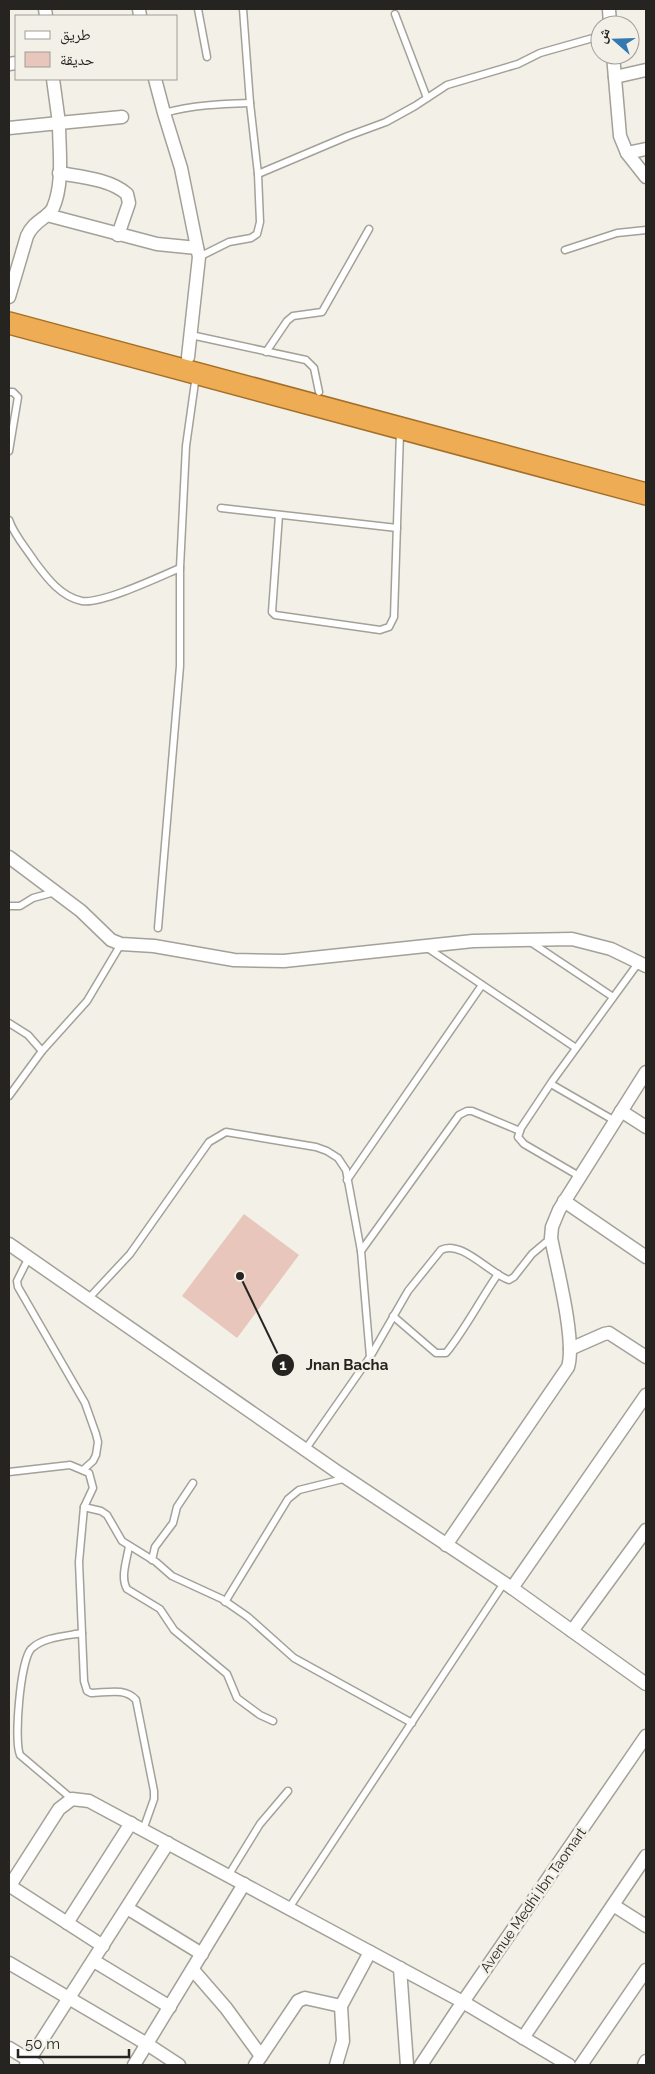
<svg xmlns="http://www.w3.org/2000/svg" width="655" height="2074" font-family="Raleway,'Noto Naskh Arabic',sans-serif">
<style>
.green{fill:#e8c6bb}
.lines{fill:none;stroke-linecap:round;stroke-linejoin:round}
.service-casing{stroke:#a3a198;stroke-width:9}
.minor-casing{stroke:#a3a198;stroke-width:15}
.trunk-casing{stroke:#a46f27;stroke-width:24}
.service{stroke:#fff;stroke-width:6}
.minor{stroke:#fff;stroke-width:12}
.trunk{stroke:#eeac54;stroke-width:21}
.labels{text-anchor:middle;stroke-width:5;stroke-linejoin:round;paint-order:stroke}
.street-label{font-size:14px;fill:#252421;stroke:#f2f0e7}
.leader{fill:none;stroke:#252421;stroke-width:2}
.callout-dot{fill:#252421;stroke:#f2f0e7;stroke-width:2}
.mark-label{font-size:15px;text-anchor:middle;font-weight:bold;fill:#fff}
.callout-label{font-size:15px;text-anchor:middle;font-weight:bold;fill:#252421;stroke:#f2f0e7;stroke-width:5;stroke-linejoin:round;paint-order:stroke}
</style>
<rect width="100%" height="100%" fill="#f2f0e7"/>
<polygon class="green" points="244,1214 299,1255 237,1338 182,1296"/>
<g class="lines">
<defs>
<g id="service">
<polyline points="198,9 207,57"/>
<polyline points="243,9 250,103 258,174 348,136 386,122 415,106 447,85 518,64 540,53 600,36"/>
<polyline points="395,14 427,98"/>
<path d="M164,113C193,105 220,104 250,103"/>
<polyline points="565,250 617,233 646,230"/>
<polyline points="199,257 229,242 251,238 257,234 260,222 258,174"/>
<polyline points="191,335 306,360 314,368 319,392"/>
<polyline points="266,352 287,321 293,316 322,312 369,229"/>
<polyline points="9,392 13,392 18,397 9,451"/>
<polyline points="221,508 397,528"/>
<polyline points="279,515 272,612 275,615 380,630 389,627 394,617 400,432"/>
<path d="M9,520C14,535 26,548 35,562C47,578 61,597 82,601C102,604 159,577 180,568"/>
<polyline points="9,906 20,906 33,898 55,892"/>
<polyline points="158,928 180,666 180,568 186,446 196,375"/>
<polyline points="529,941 613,997"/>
<polyline points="426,947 576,1048"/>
<polyline points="9,1023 28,1035 42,1051"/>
<polyline points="551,1084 615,1121"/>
<polyline points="9,1096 42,1051 87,1001 121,944"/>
<polyline points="579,1176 524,1144 518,1137 521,1128 553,1080 639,962"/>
<polyline points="347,1180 482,985"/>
<polyline points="361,1251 459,1115 467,1111 472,1111 520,1131"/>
<polyline points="29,1257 17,1281 18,1287 85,1403 96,1434 98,1442 96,1455 93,1461 83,1470"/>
<polyline points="88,1299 130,1254 209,1142 226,1132 316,1147 327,1151 338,1158 346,1170 361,1251 370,1357"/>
<path d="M393,1316L436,1353H446C466,1328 480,1300 498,1274"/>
<path d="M305,1450L370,1357L408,1291L441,1250C461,1239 490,1274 509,1280L514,1277L532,1254L551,1238"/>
<path d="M9,1472L70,1465L89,1473L93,1488L84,1507L79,1562L84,1681L87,1691L91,1693C106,1693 125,1687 136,1700L154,1791V1799L143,1830"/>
<polyline points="84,1507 101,1511 107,1515 122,1541 156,1562 172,1576 222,1599 248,1617 294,1658 412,1723"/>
<path d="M129,1546C127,1560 120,1577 127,1589L160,1609L174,1630L227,1674L237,1698L260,1715L273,1721"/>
<polyline points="152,1560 155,1547 173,1523 177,1507 193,1483"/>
<polyline points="225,1602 288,1499 299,1490 347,1478"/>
<path d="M72,1799L20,1755C14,1740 20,1662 31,1649C43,1637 66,1636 82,1633"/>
<polyline points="228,1876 260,1824 288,1791"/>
<polyline points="289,1908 504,1583"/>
</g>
<g id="minor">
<polyline points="45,9 46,16"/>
<polyline points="139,9 140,16"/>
<polyline points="609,9 610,25"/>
<polyline points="613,55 620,136 627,153 646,177"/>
<polyline points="9,64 16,63"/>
<polyline points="615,77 646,70"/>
<polyline points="53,79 59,123 122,117"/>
<polyline points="155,79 164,113 181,168 199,257 188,357"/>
<path d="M9,128L59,123C59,150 64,183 53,208C47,219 34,220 27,236L9,297"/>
<polyline points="627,153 646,149"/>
<path d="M59,173C81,177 110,179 127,194L129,203L118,235"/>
<polyline points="47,215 157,244 197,248"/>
<polyline points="9,857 81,911 111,940 121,944 154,946 234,960 284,961 473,941 572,939 611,949 646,966"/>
<polyline points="621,1111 646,1127"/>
<polyline points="564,1201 646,1257"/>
<polyline points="9,1244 336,1471 512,1588 646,1684"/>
<polyline points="570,1349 604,1334 609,1333 646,1357"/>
<path d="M446,1545L568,1367C576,1341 557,1268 551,1238L552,1227L559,1210L646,1072"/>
<polyline points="512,1588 646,1395"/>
<polyline points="572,1631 646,1530"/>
<polyline points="10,1886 103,1946"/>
<polyline points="9,1887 59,1809 72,1799 89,1801 463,2002 569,2065"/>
<polyline points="613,1905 646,1926"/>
<polyline points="127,1908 202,1954"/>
<polyline points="67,1923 131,1823"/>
<polyline points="94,1961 170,2007"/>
<polyline points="9,1963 147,2044 179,2065"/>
<polyline points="400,1968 407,2065"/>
<polyline points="193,1970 226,2008 261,2056"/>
<polyline points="523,2038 646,1856"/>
<polyline points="9,2048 37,2065"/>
<polyline points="26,2065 168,1843"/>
<polyline points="134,2065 244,1884"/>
<polyline points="255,2065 298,2001 305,1998 341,2006"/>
<polyline points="336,2065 343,2041 341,2006 370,1952"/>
<polyline points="421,2065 456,2012 646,1736"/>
<polyline points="581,2065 646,1970"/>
<polyline points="644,2065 646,2061"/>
</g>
<polyline id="trunk" points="9,323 646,494"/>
</defs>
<use href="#service" class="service-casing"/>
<use href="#minor" class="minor-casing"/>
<use href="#trunk" class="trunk-casing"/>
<use href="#service" class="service"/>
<use href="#minor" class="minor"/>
<use href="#trunk" class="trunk"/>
</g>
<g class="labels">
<g class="street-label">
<text transform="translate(533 1900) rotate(-55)" y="5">Avenue Medhi Ibn Taomart</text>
</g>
</g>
<path class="leader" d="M240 1276L283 1365"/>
<g class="callout-dot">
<circle cx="240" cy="1276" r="5"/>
<circle cx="283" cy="1365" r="12"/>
</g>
<g class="mark-label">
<text x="283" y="1370">1</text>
</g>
<g class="callout-label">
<text x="347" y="1370">Jnan Bacha</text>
</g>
<rect width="655" height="2074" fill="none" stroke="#252421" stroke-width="20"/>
<rect x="15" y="15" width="162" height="65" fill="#f2f0e7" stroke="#a09e98"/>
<rect x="25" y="31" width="25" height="8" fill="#ffffff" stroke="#a09e98"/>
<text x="60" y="40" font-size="15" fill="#252421">طريق</text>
<rect x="25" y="52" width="25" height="15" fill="#e8c6bb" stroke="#a09e98"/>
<text x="60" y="65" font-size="15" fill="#252421">حديقة</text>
<g transform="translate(615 40) rotate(290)"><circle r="24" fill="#f2f0e7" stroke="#a09e98"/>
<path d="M0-4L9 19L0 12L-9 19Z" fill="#3479af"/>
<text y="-8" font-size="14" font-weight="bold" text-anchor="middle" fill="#252421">ش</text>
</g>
<path d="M18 2049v8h111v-8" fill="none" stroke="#252421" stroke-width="2.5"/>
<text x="25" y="2049" font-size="15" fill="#252421" stroke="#f2f0e7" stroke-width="4" paint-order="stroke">50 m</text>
</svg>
